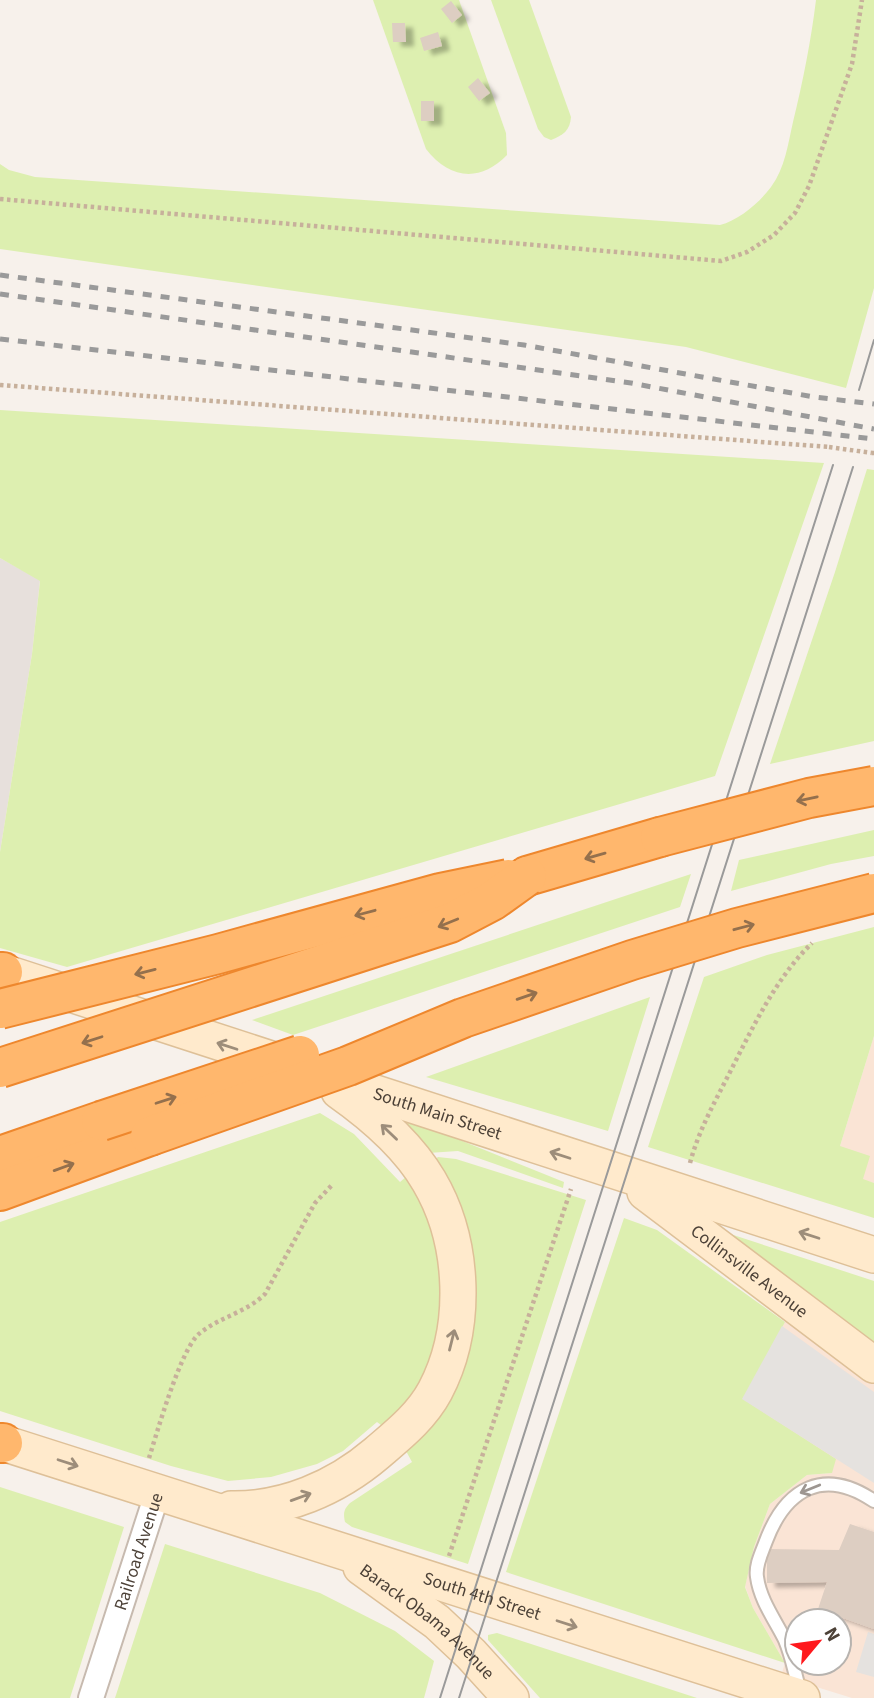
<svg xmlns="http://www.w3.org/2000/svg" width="874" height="1698" font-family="'Source Sans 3',sans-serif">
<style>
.commercial{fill:#fae4d5;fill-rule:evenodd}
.industrial{fill:#e7e0dc}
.green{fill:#ddefb0}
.parking{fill:#e5e2df}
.building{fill:#ddcec2;filter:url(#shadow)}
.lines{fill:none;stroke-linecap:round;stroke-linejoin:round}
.lane-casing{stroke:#c7baaf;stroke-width:16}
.street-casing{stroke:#c7baaf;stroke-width:28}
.secondary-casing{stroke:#dec098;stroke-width:38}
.highway-casing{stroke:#ee872d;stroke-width:42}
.path{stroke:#c7b09b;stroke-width:4.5;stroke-dasharray:3.5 3.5;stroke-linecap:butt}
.lane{stroke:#fff;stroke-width:12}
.street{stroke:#fff;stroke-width:24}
.secondary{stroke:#ffeacc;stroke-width:35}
.highway{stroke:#ffb76d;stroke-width:38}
.tram{stroke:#9a9a9a;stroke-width:2}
.rail{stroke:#9a9a9a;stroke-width:5;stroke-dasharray:9 9;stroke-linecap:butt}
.highway-bridge-casing{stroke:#ee872d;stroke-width:42;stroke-linecap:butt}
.path-bridge{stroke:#c7b09b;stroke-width:4.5;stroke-dasharray:3.5 3.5;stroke-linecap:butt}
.highway-bridge{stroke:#ffb76d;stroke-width:38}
.oneway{stroke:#94704d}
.oneway2{stroke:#9d8d7a}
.oneway3{stroke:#9d9691}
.labels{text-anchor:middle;stroke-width:7;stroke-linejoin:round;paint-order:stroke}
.street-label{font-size:18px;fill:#4c4137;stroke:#fff}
</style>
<defs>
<filter id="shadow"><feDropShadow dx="8" dy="4.5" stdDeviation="2" flood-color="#0004"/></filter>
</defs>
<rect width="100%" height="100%" fill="#f7f1eb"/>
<g class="commercial">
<polygon points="874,1036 874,1183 863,1180 840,1146"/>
<path d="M790,1312L874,1374V1698H852L781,1676L785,1663L753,1608L745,1586L754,1547L770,1504L807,1475L832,1473L742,1399ZM797,1621H839V1663H797Z"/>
</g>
<polygon class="industrial" points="0,558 40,580 32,654 0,852"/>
<g class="green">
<path d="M373,0H459L506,133L507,155C480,183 449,179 426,149Z"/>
<path d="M491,0H529L571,117C570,131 563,135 551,140L544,137L538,129Z"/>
<path d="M816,0H874V288L846,388L686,347L0,249V164L9,170L35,177L720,225C739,220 759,203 771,187C785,168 788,144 793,122C803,81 811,41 816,0Z"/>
<polygon points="0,410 824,463 715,776 67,967 0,948 0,852 32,654 40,581 0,558"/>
<polygon points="867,469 874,470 874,741 770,764 835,572"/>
<polygon points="874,830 874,856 831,864 731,891 739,860"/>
<polygon points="691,874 680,907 293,1035 252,1020"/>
<polygon points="874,927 874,1036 840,1146 870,1156 863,1179 874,1183 874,1218 648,1147 704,977 767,955"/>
<polygon points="650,997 608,1131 426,1077"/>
<path d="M320,1113L354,1134L400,1182L407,1176C419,1198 432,1220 438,1245C440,1255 440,1267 440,1277C445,1338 427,1384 385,1428L377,1422L343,1451L317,1464L271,1477L228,1481L171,1466L0,1411V1222Z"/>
<polygon points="403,1117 564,1182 563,1188 458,1151 428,1153 397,1121"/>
<path d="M438,1157L456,1159L586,1200L468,1564L352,1527L345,1522C343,1513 344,1509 350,1503L412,1462L406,1451L437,1417L458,1376L433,1161Z"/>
<polygon points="624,1218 657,1230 785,1322 743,1399 836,1459 832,1473 807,1475 770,1504 754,1547 745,1587 753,1608 785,1663 506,1572"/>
<polygon points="718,1230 874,1281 874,1345"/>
<polygon points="0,1487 124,1527 70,1698 0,1698"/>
<polygon points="165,1544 320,1593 395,1631 434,1661 424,1698 115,1698"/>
<polygon points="497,1633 697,1698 540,1698 488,1640 488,1635"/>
</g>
<g class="parking">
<polygon points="782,1326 874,1392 874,1483 742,1399"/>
<polygon points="868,1632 874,1634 874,1677 856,1672"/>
</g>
<g class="building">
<polygon points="451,1 462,15 452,23 441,9"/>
<polygon points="392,23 405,23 406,42 393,42"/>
<polygon points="438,32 442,46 424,51 420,38"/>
<polygon points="478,78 490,93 479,101 468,87"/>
<rect x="421" y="101" width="13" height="20"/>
<polygon points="850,1524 874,1532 874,1629 818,1609 827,1582 767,1583 767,1549 839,1550"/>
</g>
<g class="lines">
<defs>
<path id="lane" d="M800,1691C795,1675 792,1656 785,1640C775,1620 760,1600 757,1577C755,1565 762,1552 766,1541C786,1488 824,1467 874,1501"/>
<g id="street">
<path id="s1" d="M91,1698L158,1491"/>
</g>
<g id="secondary">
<path id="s2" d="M0,971L874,1255"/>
<path id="s3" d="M645,1192L874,1365"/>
<path id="s4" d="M0,1442L802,1698"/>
<path d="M231,1509C284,1510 336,1488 377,1453C398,1435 421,1417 435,1391C468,1329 465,1242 429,1181C408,1145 373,1115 339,1091"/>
<path id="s5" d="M361,1567L437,1622L471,1654L511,1698"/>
</g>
<g id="highway">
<polyline points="527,876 660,837"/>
<polyline points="0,972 3,972"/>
<polyline points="0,1156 101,1121"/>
<polyline points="0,1191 150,1136"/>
<polyline points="0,1443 3,1443"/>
</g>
</defs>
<use href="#lane" class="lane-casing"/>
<use href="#street" class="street-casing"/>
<use href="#secondary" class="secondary-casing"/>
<use href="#highway" class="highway-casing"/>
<g class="path">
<polyline points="0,199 721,261 747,252 774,235 795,213 809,186 852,64 862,0"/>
<polyline points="0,385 829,447"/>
<polyline points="872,453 874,453"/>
<path d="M690,1163C699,1129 716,1100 731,1070C754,1025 776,978 812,943"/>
<path d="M149,1458C157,1433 181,1347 200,1333C220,1317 247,1312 265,1294L315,1203L332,1185"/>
<polyline points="449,1556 571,1189"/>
</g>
<use href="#lane" class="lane"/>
<use href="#street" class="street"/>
<use href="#secondary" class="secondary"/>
<use href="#highway" class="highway"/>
<g class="tram">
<polyline points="859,390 874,340"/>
<polyline points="440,1698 833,465"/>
<polyline points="459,1698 853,467"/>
</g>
<g class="rail">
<polyline points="0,275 524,345 814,397 874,404"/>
<polyline points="0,294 631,383 874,429"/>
<polyline points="0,339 874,439"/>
</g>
<defs>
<g id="highway-bridge">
<polyline points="660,837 809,798 874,786"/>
<polyline points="0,1009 218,954 440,893 508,879"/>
<polyline points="0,1068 450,923 492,901 527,876"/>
<polyline points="101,1121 300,1055"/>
<polyline points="150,1136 348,1066 463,1018 632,960 737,928 874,893"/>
</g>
</defs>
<use href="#highway-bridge" class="highway-bridge-casing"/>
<polyline class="path-bridge" points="829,447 872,453"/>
<use href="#highway-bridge" class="highway-bridge"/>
</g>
<defs><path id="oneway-shaft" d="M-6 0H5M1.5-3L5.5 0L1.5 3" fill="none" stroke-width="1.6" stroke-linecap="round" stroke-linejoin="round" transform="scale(1.75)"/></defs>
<g class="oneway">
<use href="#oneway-shaft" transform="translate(807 799) rotate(168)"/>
<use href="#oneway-shaft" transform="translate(595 856) rotate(164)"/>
<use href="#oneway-shaft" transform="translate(365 913) rotate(165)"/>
<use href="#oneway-shaft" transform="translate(448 923) rotate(158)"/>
<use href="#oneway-shaft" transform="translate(744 927) rotate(-15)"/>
<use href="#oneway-shaft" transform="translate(145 972) rotate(166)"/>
<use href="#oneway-shaft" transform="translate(527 996) rotate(-19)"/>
<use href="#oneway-shaft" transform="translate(92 1040) rotate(162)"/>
<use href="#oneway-shaft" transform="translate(166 1100) rotate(-18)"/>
<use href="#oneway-shaft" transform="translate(64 1167) rotate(-20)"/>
</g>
<g class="oneway2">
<use href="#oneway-shaft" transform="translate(227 1046) rotate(-162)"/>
<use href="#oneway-shaft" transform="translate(389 1132) rotate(-136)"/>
<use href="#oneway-shaft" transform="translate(560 1155) rotate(-162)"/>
<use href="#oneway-shaft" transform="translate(809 1235) rotate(-162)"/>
<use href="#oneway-shaft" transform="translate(452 1340) rotate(-76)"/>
<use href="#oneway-shaft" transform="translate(68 1463) rotate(18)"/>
<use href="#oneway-shaft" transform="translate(301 1497) rotate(-20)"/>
<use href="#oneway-shaft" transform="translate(567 1624) rotate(18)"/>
</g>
<use class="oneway3" href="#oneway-shaft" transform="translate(810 1489) rotate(158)"/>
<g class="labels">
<g class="street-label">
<text dy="6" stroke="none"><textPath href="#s2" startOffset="460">South Main Street</textPath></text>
<text dy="6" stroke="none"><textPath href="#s3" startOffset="131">Collinsville Avenue</textPath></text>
<text dy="6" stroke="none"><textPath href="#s1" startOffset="154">Railroad Avenue</textPath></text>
<text dy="6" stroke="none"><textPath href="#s4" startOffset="506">South 4th Street</textPath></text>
<text dy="6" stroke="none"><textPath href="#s5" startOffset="86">Barack Obama Avenue</textPath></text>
</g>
</g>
<g transform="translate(818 1642) rotate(61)"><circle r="33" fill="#ffffff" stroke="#b7b3af" stroke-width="2"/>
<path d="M0-5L12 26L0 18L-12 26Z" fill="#ff191d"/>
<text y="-10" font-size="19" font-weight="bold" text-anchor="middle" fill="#4c4137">N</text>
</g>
</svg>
